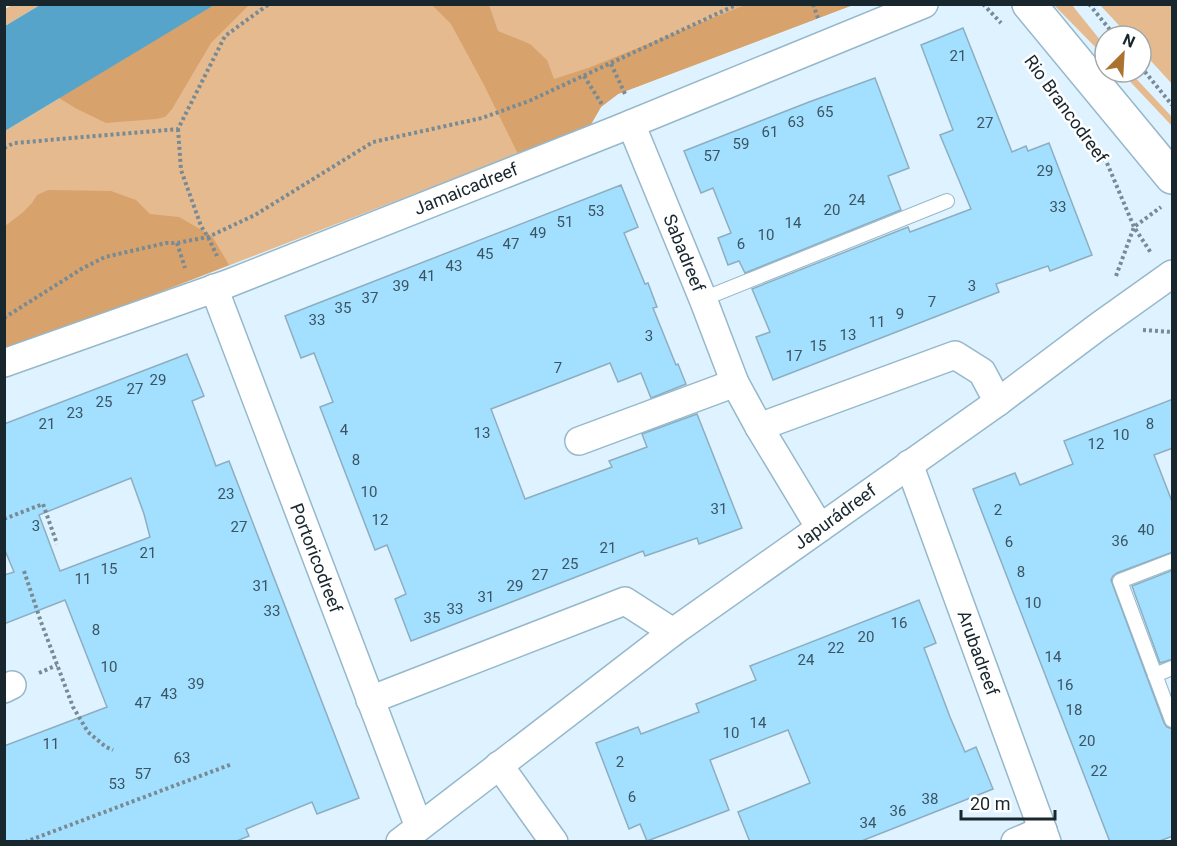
<svg xmlns="http://www.w3.org/2000/svg" width="1177" height="846" font-family="Roboto,sans-serif">
<style>
.green{fill:#e5ba8f}
.forest{fill:#d7a26c}
.water{fill:#57a4ca}
.building{fill:#a3dfff;stroke:#8caec0;stroke-width:1.5;fill-rule:evenodd}
.lines{fill:none;stroke-linecap:round;stroke-linejoin:round}
.service-casing{stroke:#96b8ca;stroke-width:16}
.minor-casing{stroke:#96b8ca;stroke-width:30}
.tertiary-casing{stroke:#96b8ca;stroke-width:36}
.path{stroke:#788a93;stroke-width:4;stroke-dasharray:3 3;stroke-linecap:butt}
.service{stroke:#fff;stroke-width:14}
.minor{stroke:#fff;stroke-width:27}
.tertiary{stroke:#fff;stroke-width:33}
.labels{text-anchor:middle;stroke-width:5;stroke-linejoin:round;paint-order:stroke}
.number-label{font-size:15px;fill:#3b5462}
.street-label{font-size:18px;fill:#18262d;stroke:#fff}
</style>
<rect width="100%" height="100%" fill="#def3ff"/>
<g class="green">
<polygon points="12,5 40,5 5,26 5,9"/>
<polygon points="214,5 853,5 618,94 601,107 590,126 101,315 5,350 5,131"/>
<polygon points="1054,5 1072,5 1105,46 1105,57"/>
<polygon points="1100,5 1172,5 1172,84 1141,50 1141,36 1129,36"/>
<polygon points="1121,72 1130,72 1172,117 1172,126"/>
</g>
<g class="forest">
<polygon points="214,4 249,5 211,43 172,109 165,117 156,119 106,123 77,109 59,98"/>
<polygon points="432,5 489,5 498,31 530,44 547,60 554,79 588,68 745,5 853,5 618,94 601,107 590,126 518,154 484,85 451,24"/>
<polygon points="48,190 111,191 136,200 150,214 179,217 212,236 229,265 101,315 5,350 5,226 22,213 32,203 37,195"/>
</g>
<polygon class="water" points="40,5 40,4 214,5 5,131 5,26"/>
<g class="building">
<polygon points="963,28 1012,152 1026,146 1028,151 1049,143 1092,255 1050,271 1048,266 996,284 999,292 773,380 756,337 770,332 752,289 908,227 910,232 971,209 940,135 953,130 921,45"/>
<polygon points="875,78 909,168 888,176 901,210 745,273 739,261 728,265 718,238 731,233 713,188 701,193 684,151 809,102"/>
<polygon points="621,185 638,227 624,233 645,284 648,283 657,307 653,308 676,365 678,364 686,384 651,398 641,373 618,382 610,363 491,409 525,499 612,467 609,461 647,447 642,434 697,414 742,528 699,544 697,538 645,556 643,551 411,641 395,599 406,594 387,545 375,550 320,407 333,402 314,353 301,358 285,316"/>
<path d="M187,354L204,396L192,401L216,466L229,461L359,798L317,814L312,802L246,829L249,836L234,842H4V746L107,707L65,600L4,624V575L14,572L4,548V424ZM131,478L144,514L150,537L60,571L39,515Z"/>
<polygon points="1173,399 1173,448 1154,455 1173,504 1173,552 1117,573 1113,576 1111,580 1164,723 1167,727 1173,729 1173,836 1157,842 1110,842 973,489 1015,473 1020,485 1073,464 1064,441"/>
<polygon points="1173,570 1173,659 1160,663 1132,586"/>
<polygon points="919,600 936,643 924,648 950,717 965,752 976,747 993,789 859,842 750,842 738,812 810,783 788,730 710,760 729,810 647,841 640,824 629,829 596,743 638,727 641,734 699,712 696,704 756,680 750,666"/>
</g>
<g class="lines">
<defs>
<g id="service">
<polyline points="703,299 947,201"/>
<polyline points="1172,561 1120,581 1172,720"/>
<polyline points="1155,675 1172,668"/>
</g>
<g id="minor">
<polyline points="631,124 703,299 735,383 759,427 820,528"/>
<polyline points="214,288 419,827"/>
<polyline points="4,363 227,284 616,130 924,4"/>
<polyline points="759,427 955,355 982,372 998,402"/>
<polyline points="579,441 735,383"/>
<polyline points="909,464 1047,842"/>
<polyline points="4,689 12,685"/>
<polyline points="370,700 625,601 673,632"/>
<polyline points="499,765 554,842"/>
<polyline points="400,842 673,632 998,402 1099,326 1172,274"/>
<polyline points="1015,842 1043,830"/>
</g>
<polyline id="tertiary" points="1029,4 1172,177"/>
</defs>
<use href="#service" class="service-casing"/>
<use href="#minor" class="minor-casing"/>
<use href="#tertiary" class="tertiary-casing"/>
<g class="path">
<polyline points="813,4 818,18"/>
<polyline points="983,4 1001,23"/>
<polyline points="1089,4 1115,36"/>
<polyline points="611,64 626,96"/>
<polyline points="1035,67 1107,163 1134,227 1151,253"/>
<polyline points="1141,67 1172,105"/>
<polyline points="584,76 603,106"/>
<polyline points="178,129 181,170 201,226 208,237 217,256"/>
<polyline points="4,148 14,143 178,129 225,36 269,4"/>
<polyline points="177,243 185,268"/>
<polyline points="1116,276 1134,227 1161,207"/>
<polyline points="4,318 83,268 105,257 166,243 177,243 208,237 255,215 373,142 482,118 529,101 738,4"/>
<polyline points="1143,330 1172,332"/>
<polyline points="4,519 43,504 57,544"/>
<polyline points="24,571 41,622 73,707 88,732 106,747 113,750"/>
<polyline points="39,673 57,665"/>
<polyline points="25,842 232,764"/>
</g>
<use href="#service" class="service"/>
<use href="#minor" class="minor"/>
<use href="#tertiary" class="tertiary"/>
</g>
<g class="labels">
<g class="number-label">
<text x="958" y="61">21</text>
<text x="825" y="117">65</text>
<text x="796" y="127">63</text>
<text x="985" y="128">27</text>
<text x="770" y="137">61</text>
<text x="741" y="149">59</text>
<text x="712" y="161">57</text>
<text x="1045" y="176">29</text>
<text x="857" y="205">24</text>
<text x="1058" y="212">33</text>
<text x="832" y="215">20</text>
<text x="596" y="216">53</text>
<text x="565" y="227">51</text>
<text x="793" y="228">14</text>
<text x="538" y="238">49</text>
<text x="766" y="240">10</text>
<text x="511" y="249">47</text>
<text x="741" y="249">6</text>
<text x="485" y="259">45</text>
<text x="454" y="271">43</text>
<text x="427" y="281">41</text>
<text x="401" y="291">39</text>
<text x="972" y="291">3</text>
<text x="370" y="303">37</text>
<text x="932" y="307">7</text>
<text x="343" y="313">35</text>
<text x="900" y="319">9</text>
<text x="317" y="325">33</text>
<text x="877" y="327">11</text>
<text x="848" y="340">13</text>
<text x="649" y="341">3</text>
<text x="818" y="351">15</text>
<text x="794" y="361">17</text>
<text x="558" y="373">7</text>
<text x="158" y="385">29</text>
<text x="135" y="394">27</text>
<text x="104" y="407">25</text>
<text x="75" y="418">23</text>
<text x="47" y="429">21</text>
<text x="1150" y="429">8</text>
<text x="344" y="435">4</text>
<text x="482" y="438">13</text>
<text x="1121" y="440">10</text>
<text x="1096" y="449">12</text>
<text x="356" y="465">8</text>
<text x="369" y="497">10</text>
<text x="226" y="499">23</text>
<text x="719" y="514">31</text>
<text x="998" y="515">2</text>
<text x="380" y="525">12</text>
<text x="36" y="531">3</text>
<text x="239" y="532">27</text>
<text x="1146" y="535">40</text>
<text x="1120" y="546">36</text>
<text x="1009" y="547">6</text>
<text x="608" y="553">21</text>
<text x="148" y="558">21</text>
<text x="570" y="569">25</text>
<text x="109" y="574">15</text>
<text x="1021" y="577">8</text>
<text x="540" y="580">27</text>
<text x="83" y="584">11</text>
<text x="261" y="591">31</text>
<text x="515" y="591">29</text>
<text x="486" y="602">31</text>
<text x="1033" y="608">10</text>
<text x="455" y="614">33</text>
<text x="272" y="616">33</text>
<text x="432" y="623">35</text>
<text x="899" y="628">16</text>
<text x="96" y="635">8</text>
<text x="866" y="642">20</text>
<text x="836" y="653">22</text>
<text x="1053" y="662">14</text>
<text x="806" y="665">24</text>
<text x="109" y="672">10</text>
<text x="196" y="689">39</text>
<text x="1065" y="690">16</text>
<text x="169" y="699">43</text>
<text x="143" y="708">47</text>
<text x="1074" y="715">18</text>
<text x="758" y="728">14</text>
<text x="731" y="738">10</text>
<text x="1087" y="746">20</text>
<text x="51" y="749">11</text>
<text x="182" y="763">63</text>
<text x="620" y="767">2</text>
<text x="1099" y="776">22</text>
<text x="143" y="779">57</text>
<text x="117" y="789">53</text>
<text x="632" y="802">6</text>
<text x="930" y="804">38</text>
<text x="898" y="816">36</text>
<text x="868" y="828">34</text>
</g>
<g class="street-label">
<text transform="translate(1066 109) rotate(54)" y="6">Rio Brancodreef</text>
<text transform="translate(466 189) rotate(-22)" y="6">Jamaicadreef</text>
<text transform="translate(684 253) rotate(68)" y="6">Sabadreef</text>
<text transform="translate(835 517) rotate(-36)" y="6">Japurádreef</text>
<text transform="translate(316 558) rotate(69)" y="6">Portoricodreef</text>
<text transform="translate(978 653) rotate(70)" y="6">Arubadreef</text>
</g>
</g>
<rect width="1177" height="846" fill="none" stroke="#18262d" stroke-width="12"/>
<g transform="translate(1123 54) rotate(24)"><circle r="28" fill="#ffffff" stroke="#a3a8ab" stroke-width="1.5"/>
<path d="M0-4.5L10 22L0 15L-10 22Z" fill="#ab7230"/>
<text y="-9" font-size="16" font-weight="bold" text-anchor="middle" fill="#18262d">N</text>
</g>
<path d="M961 810v9h94v-9" fill="none" stroke="#18262d" stroke-width="3"/>
<text x="970" y="810" font-size="18" fill="#18262d" stroke="#ffffff" stroke-width="4.5" paint-order="stroke">20 m</text>
</svg>
